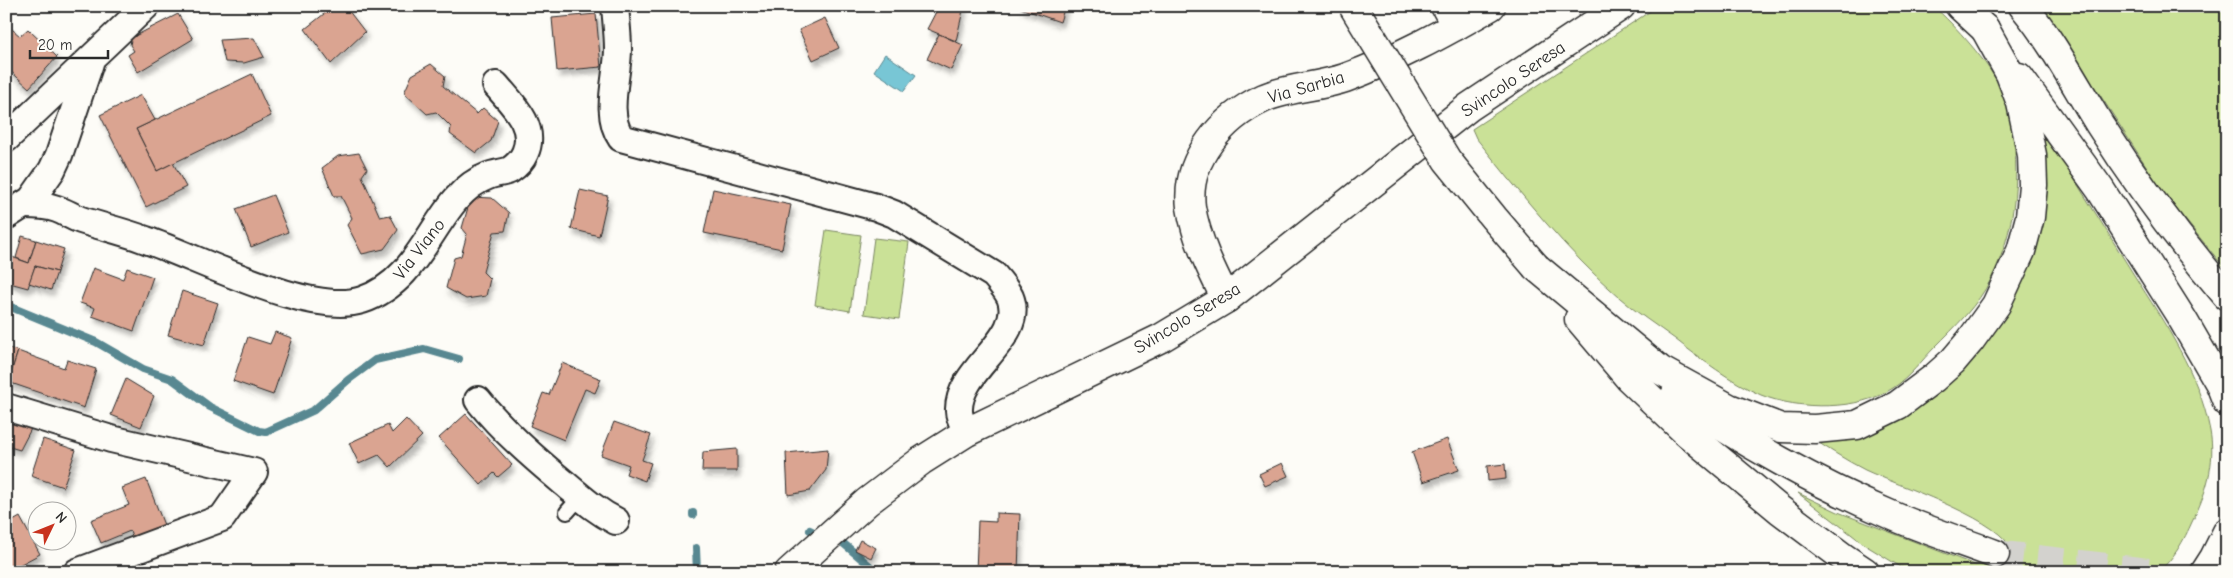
<svg xmlns="http://www.w3.org/2000/svg" width="2233" height="578" font-family="'Comic Neue',sans-serif">
<style>
.green{fill:#cae197;stroke:#7a8661}
.water{fill:#78c6d5;stroke:#598891}
.lines{fill:none;stroke-linecap:round;stroke-linejoin:round}
.stream{stroke:#598891;stroke-width:8}
.building{fill:#daa491;stroke:#2b2b2b;filter:url(#shadow)}
.highway-tunnel{stroke:#d3d2ce;stroke-width:28;stroke-dasharray:28 14;stroke-linecap:butt}
.lane-casing{stroke:#2b2b2b;stroke-width:18}
.street-casing{stroke:#2b2b2b;stroke-width:30}
.secondary-casing{stroke:#2b2b2b;stroke-width:31}
.primary-casing{stroke:#2b2b2b;stroke-width:31}
.highway-casing{stroke:#2b2b2b;stroke-width:31}
.lane{stroke:#fdfcf7;stroke-width:14}
.street{stroke:#fdfcf7;stroke-width:26}
.secondary{stroke:#fdfcf7;stroke-width:28}
.primary{stroke:#fdfcf7;stroke-width:28}
.highway{stroke:#fdfcf7;stroke-width:28}
.highway-bridge-casing{stroke:#2b2b2b;stroke-width:31;stroke-linecap:butt}
.highway-bridge{stroke:#fdfcf7;stroke-width:28}
.labels{text-anchor:middle;stroke-width:5;stroke-linejoin:round;paint-order:stroke}
.street-label{font-size:18px;fill:#2b2b2b;stroke:#fdfcf7}
</style>
<defs>
<filter id="shadow"><feDropShadow dx="3" dy="5.5" stdDeviation="2.5" flood-color="#0004"/></filter>
</defs>
<rect width="100%" height="100%" fill="#fdfcf7"/>
<filter id="ink" filterUnits="userSpaceOnUse"><feTurbulence type="fractalNoise" baseFrequency=".02" numOctaves="2"/><feDisplacementMap in="SourceGraphic" scale="10" xChannelSelector="R" yChannelSelector="G"/><feConvolveMatrix kernelMatrix="1 2 1 2 8 2 1 2 1" color-interpolation-filters="sRGB"/></filter>
<g filter="url(#ink)">
<g class="green">
<path d="M1658,6H1933C1954,24 1990,64 2001,89C2024,149 2020,222 1991,279C1978,305 1955,327 1935,347C1922,360 1909,378 1893,388C1859,411 1798,410 1761,395C1733,383 1699,358 1675,339C1657,326 1637,313 1620,298C1566,251 1521,194 1476,138L1472,129Z"/>
<polygon points="2038,6 2227,6 2227,271 2165,195 2085,72"/>
<path d="M2048,137C2077,183 2105,229 2134,275C2165,324 2199,373 2210,431C2216,463 2206,494 2192,522C2184,540 2174,559 2158,572H1909L1865,545L1798,493L1838,512L1975,565C1991,564 2006,564 2009,545C1991,516 1899,486 1865,470C1845,460 1826,447 1806,435L1849,434L1994,322L2040,140Z"/>
<polygon points="826,230 861,235 850,311 815,305"/>
<polygon points="874,238 909,242 899,319 864,314"/>
</g>
<polygon class="water" points="885,54 916,75 904,91 874,71"/>
<g class="lines">
<g class="stream">
<polyline points="6,305 96,342 143,369 172,379 210,407 259,431 266,432 314,410 348,380 375,360 424,349 459,359"/>
<polyline points="693,513 693,515"/>
<polyline points="810,530 812,531"/>
<polyline points="837,538 877,572"/>
<polyline points="696,548 697,572"/>
</g>
</g>
<g class="building">
<polygon points="334,6 345,6 365,32 331,64 305,29"/>
<polygon points="939,6 964,6 956,41 927,29"/>
<polygon points="1021,6 1065,6 1060,22 1020,8"/>
<polygon points="178,14 193,39 138,72 128,55 134,51 130,45 131,40 135,36"/>
<polygon points="596,14 601,67 557,71 552,18"/>
<polygon points="825,18 839,48 813,60 799,30"/>
<polygon points="6,24 20,36 28,29 57,57 29,88 6,67"/>
<polygon points="939,34 963,45 951,70 927,59"/>
<polygon points="254,38 264,57 244,63 225,62 220,40"/>
<polygon points="431,64 445,76 443,86 477,114 483,108 498,121 491,141 476,153 450,134 451,127 436,112 427,114 404,93 412,75"/>
<polygon points="252,74 271,116 157,171 136,129"/>
<polygon points="141,95 155,120 136,129 157,171 173,163 186,187 146,207 100,115"/>
<polygon points="359,153 367,169 362,176 380,217 390,215 398,230 384,249 362,254 347,225 352,218 341,196 334,196 322,168 338,156"/>
<polygon points="713,189 791,205 782,249 704,233"/>
<polygon points="580,190 608,196 599,236 571,229"/>
<polygon points="273,195 288,232 251,247 236,209"/>
<polygon points="471,197 492,198 509,213 505,231 494,232 483,272 490,279 486,296 466,299 446,288 454,258 461,256 467,234 462,228"/>
<polygon points="22,236 36,240 29,263 16,258"/>
<polygon points="36,240 64,249 57,272 35,266 28,288 6,282 6,255 29,263"/>
<polygon points="35,266 57,272 51,290 29,283"/>
<polygon points="93,268 123,279 127,268 153,277 134,331 92,316 95,308 80,303"/>
<polygon points="182,291 218,303 204,345 168,335"/>
<polygon points="275,332 292,338 273,395 233,381 248,337 270,344"/>
<polygon points="6,347 18,351 8,382 6,381"/>
<polygon points="18,351 64,368 67,360 96,369 84,408 8,382"/>
<polygon points="562,363 601,379 595,393 585,389 564,440 530,426 543,393 549,395"/>
<polygon points="126,379 154,396 141,427 111,415"/>
<polygon points="466,414 512,465 498,477 494,473 481,485 439,438"/>
<polygon points="6,415 34,423 20,450 6,446"/>
<polygon points="406,419 422,436 390,467 379,455 359,464 349,443 388,425 392,433"/>
<polygon points="614,422 651,435 642,460 651,463 645,481 626,474 629,465 601,455"/>
<polygon points="43,439 76,450 63,487 31,476"/>
<polygon points="1447,439 1459,470 1423,482 1412,452"/>
<polygon points="737,449 737,471 702,471 703,452"/>
<polygon points="828,449 826,470 810,491 788,495 786,453"/>
<polygon points="1282,463 1288,476 1265,486 1259,474"/>
<polygon points="1505,464 1506,479 1488,481 1487,466"/>
<polygon points="146,479 164,525 133,538 130,531 101,543 91,520 129,505 122,488"/>
<polygon points="996,513 1020,514 1018,572 976,572 978,521 996,522"/>
<polygon points="20,517 40,554 6,572 6,525"/>
<polygon points="860,540 876,548 871,558 855,550"/>
</g>
<g class="lines">
<polyline class="highway-tunnel" points="1995,554 2149,572"/>
<defs>
<polyline id="lane" points="567,512 574,504 577,494"/>
<g id="street">
<path d="M615,6C616,20 618,35 618,49C618,77 604,113 621,138L876,207L894,214L994,275C1000,282 1006,289 1010,297C1027,338 957,369 959,411C959,418 964,426 967,432"/>
<polyline points="6,139 146,6"/>
<path d="M24,205C35,205 46,205 57,209C65,212 73,217 81,220C103,227 125,232 146,240C199,258 310,317 362,300C428,278 434,196 488,176C495,173 503,173 510,170C516,166 522,160 525,153C537,126 512,104 496,85"/>
<polyline points="6,216 31,200 52,170 59,155 90,63"/>
<path d="M478,400C503,431 533,457 564,483C581,497 596,511 616,521"/>
<polyline points="6,407 111,439 254,472 222,518 77,572"/>
</g>
<g id="secondary">
<polyline points="1445,6 1456,26"/>
<path d="M2023,6C2053,42 2075,85 2100,125C2138,185 2181,242 2227,296"/>
<path d="M1226,299C1212,271 1196,239 1191,207C1185,159 1223,117 1264,98C1289,87 1319,87 1345,78C1395,60 1444,33 1491,6"/>
</g>
<g id="primary">
<polyline points="1960,6 1985,29"/>
<polyline points="789,572 867,502 921,461 967,432 1161,338 1226,299 1469,107 1621,6"/>
</g>
<g id="highway">
<polyline points="2019,77 2100,189 2183,320 2220,384 2227,402"/>
<polyline points="1536,267 1660,370 1729,408 1781,428 1815,429 1857,425 1898,405 1934,378 1953,361 1970,341 1996,305 2021,251 2030,217 2033,185 2032,155 2021,103 2010,74 1985,29"/>
<polyline points="1579,319 1629,378 1686,432 1780,510 1844,558 1865,572"/>
<path d="M1675,395C1740,441 1818,484 1891,515C1925,530 1961,541 1995,554"/>
<polyline points="2205,572 2214,558 2227,532"/>
</g>
</defs>
<use href="#lane" class="lane-casing"/>
<use href="#street" class="street-casing"/>
<use href="#secondary" class="secondary-casing"/>
<use href="#primary" class="primary-casing"/>
<use href="#highway" class="highway-casing"/>
<use href="#lane" class="lane"/>
<use href="#street" class="street"/>
<use href="#secondary" class="secondary"/>
<use href="#primary" class="primary"/>
<use href="#highway" class="highway"/>
<defs>
<polyline id="highway-bridge" points="1353,6 1447,160 1494,218 1536,267"/>
</defs>
<use href="#highway-bridge" class="highway-bridge-casing"/>
<use href="#highway-bridge" class="highway-bridge"/>
</g>
</g>
<g class="labels">
<g class="street-label">
<text transform="translate(1513 79) rotate(-34)" y="6">Svincolo Seresa</text>
<text transform="translate(1306 87) rotate(-16)" y="6">Via Sarbia</text>
<text transform="translate(419 249) rotate(-52)" y="6">Via Viano</text>
<text transform="translate(1187 318) rotate(-31)" y="6">Svincolo Seresa</text>
</g>
</g>
<rect width="2233" height="578" fill="none" stroke="#fdfcf7" stroke-width="25"/>
<rect x="12" y="12" width="2208" height="553" fill="none" stroke="#2b2b2b" stroke-width="2" filter="url(#ink)"/>
<g transform="translate(52 526) rotate(47)"><circle r="24" fill="#fdfcf7" stroke="#a9a8a5"/>
<path d="M0-4L9 19L0 12L-9 19Z" fill="#c8321e"/>
<text y="-8" font-size="14" font-weight="bold" text-anchor="middle" fill="#2b2b2b">N</text>
</g>
<path d="M30 50v8h78v-8" fill="none" stroke="#2b2b2b" stroke-width="2.5"/>
<text x="38" y="50" font-size="15" fill="#2b2b2b" stroke="#fdfcf7" stroke-width="4" paint-order="stroke">20 m</text>
</svg>
